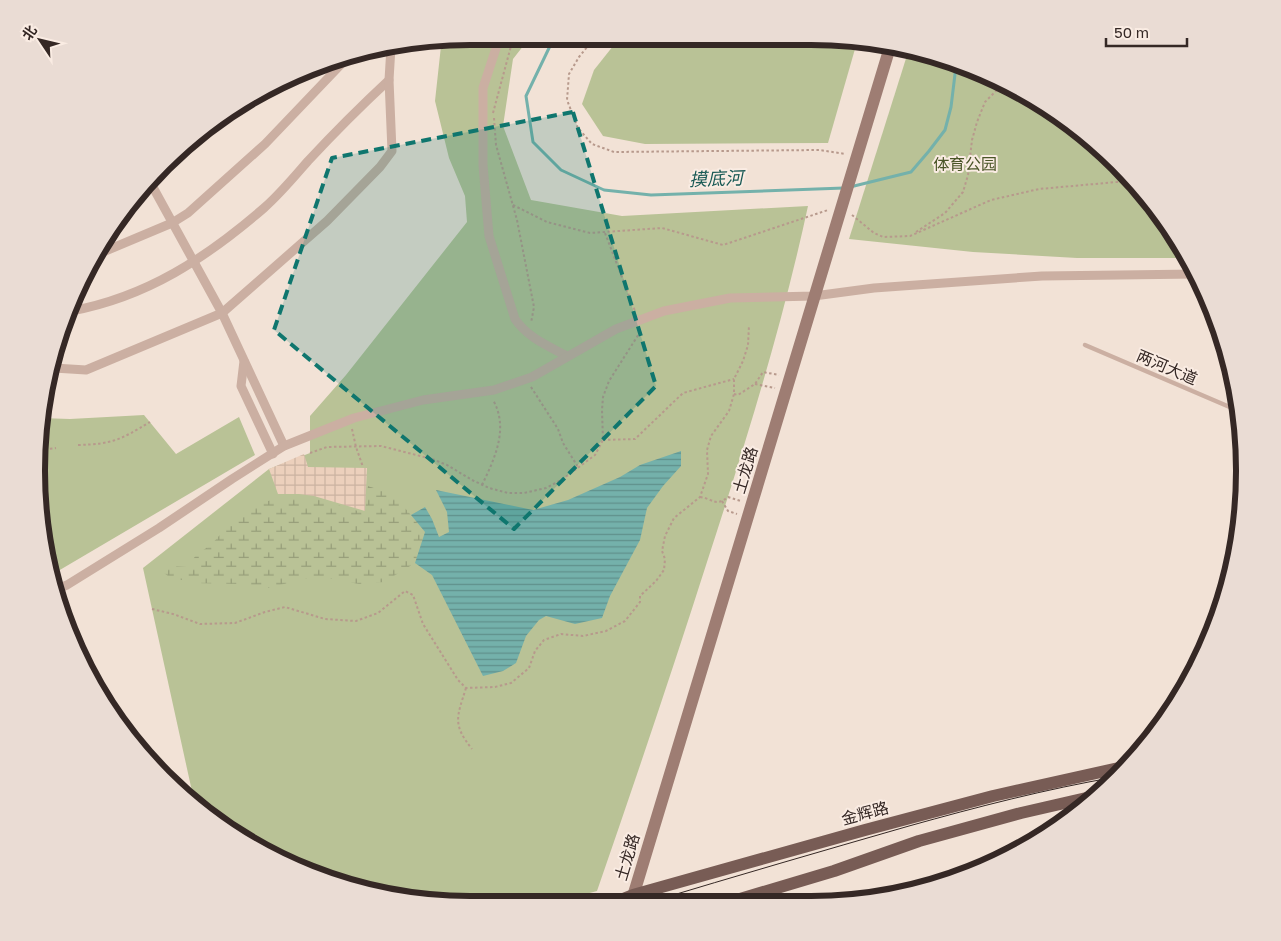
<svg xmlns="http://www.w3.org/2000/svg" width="1281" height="941" font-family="'Golos Text','Noto Sans SC',sans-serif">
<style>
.green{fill:#b9c296}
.wetland{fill:url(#wetland-marsh)}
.plaza{fill:url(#plaza-grid)}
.water{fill:url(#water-rules)}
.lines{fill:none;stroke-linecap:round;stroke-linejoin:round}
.stream{stroke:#74b1ab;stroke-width:3}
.path{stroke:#b7998c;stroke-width:2;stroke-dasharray:2.5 2.5;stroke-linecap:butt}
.lane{stroke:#cbafa2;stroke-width:4.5}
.street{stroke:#cbafa2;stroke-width:9}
.secondary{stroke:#9e7d73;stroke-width:12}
.primary{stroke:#785c55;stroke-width:12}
.tram{stroke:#352825;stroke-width:1}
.marked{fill:#0f766e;fill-opacity:0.2;stroke:#0f766e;stroke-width:4;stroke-dasharray:10 6;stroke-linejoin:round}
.labels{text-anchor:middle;stroke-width:4;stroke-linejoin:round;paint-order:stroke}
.park-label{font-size:16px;fill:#4a5527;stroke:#faece3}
.street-label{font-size:16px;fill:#352825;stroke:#faece3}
.water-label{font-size:18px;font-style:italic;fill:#185954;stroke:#faece3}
.rim{fill:none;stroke:#352825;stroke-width:6}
</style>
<defs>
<pattern id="wetland-marsh" width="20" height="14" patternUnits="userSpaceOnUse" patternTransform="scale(1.25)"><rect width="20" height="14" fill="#b9c296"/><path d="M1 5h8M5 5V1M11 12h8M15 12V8" fill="none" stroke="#979e7a"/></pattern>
<pattern id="plaza-grid" width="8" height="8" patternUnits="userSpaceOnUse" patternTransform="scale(1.25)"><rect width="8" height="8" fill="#ecd0bc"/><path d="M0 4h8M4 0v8" fill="none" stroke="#cbb3a1"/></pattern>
<pattern id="water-rules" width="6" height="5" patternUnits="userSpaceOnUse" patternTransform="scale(1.25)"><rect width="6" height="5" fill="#74b1ab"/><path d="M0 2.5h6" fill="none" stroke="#60908b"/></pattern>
</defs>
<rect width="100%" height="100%" fill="#f2e2d6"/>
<g class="green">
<path d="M471,36H531L513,59L503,126L531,200L622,216L808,206C782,327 745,445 707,562C672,672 635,781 597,891L552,903L442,904L358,890L254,847L195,805L143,568L269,469L310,453V416L346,375L467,222L465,196L449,158L435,101L441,46L444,40Z"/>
<polygon points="621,36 811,36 857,42 828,143 645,144 603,136 582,104 594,70"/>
<polygon points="909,49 923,51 1052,109 1155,206 1187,258 1077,258 973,252 849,239"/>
<polygon points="144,415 176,454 239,417 255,455 53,574 40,527 40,418 70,419"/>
</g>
<polygon class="wetland" points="368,486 398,496 405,508 425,532 415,563 384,582 359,584 316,576 260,590 238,584 192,583 168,576 161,571 167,566 187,567 197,554 211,545 239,513 278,497 313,498 365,513"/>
<polygon class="plaza" points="304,454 308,467 367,468 365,511 314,496 299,494 278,494 269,469"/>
<polygon class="water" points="681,451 681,466 663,486 647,508 640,540 610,596 602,618 575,624 546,616 539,620 526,636 516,663 503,671 483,676 432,575 415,563 425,532 411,515 425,507 432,519 439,537 449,532 447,512 436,490 533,510 568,500 620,477 640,465"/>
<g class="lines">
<g class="stream">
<polyline points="558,36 550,46 526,96 533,142 561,170 604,190 651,195 844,188"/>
<polyline points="850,187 911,172 929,151 945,130 951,107 956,66"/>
</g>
<g class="path">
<polyline points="596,36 579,57 569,74 567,100 578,128 592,144 614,152 819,150 846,154"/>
<polyline points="493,113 511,46 516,36"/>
<polyline points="494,118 496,145 517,220 534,307 531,323"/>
<polyline points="513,205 547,222 590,233 662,228 723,245 828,210"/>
<polyline points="852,215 874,233 883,237 910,236 991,200 1039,189 1128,181"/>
<polyline points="916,232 945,213 963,192 968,175 972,140 977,122 985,102 1001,86"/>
<polyline points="605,233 635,311"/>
<polyline points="755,384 775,388"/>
<polyline points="531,387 558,429 563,443 578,467"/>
<polyline points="734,394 738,395 755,384 763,372 779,375"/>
<polyline points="352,429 356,447 363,467"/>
<polyline points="603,440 635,439 683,393 734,379"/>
<path d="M78,445C113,444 120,440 150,422"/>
<polyline points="40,450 56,448"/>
<polyline points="310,453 327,447 381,446 432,459 447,465 472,480 489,488 508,493 524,493 546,488 563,479 595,455 603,440 602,410 603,397 609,381 642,329"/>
<path d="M482,485C495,458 509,428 493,400"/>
<path d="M700,497C714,499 715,507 728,497L741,501"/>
<polyline points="722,501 728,511 737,514"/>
<polyline points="152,609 173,614 200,624 235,623 265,612 285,607 325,619 356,621 378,613 405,591 413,595 423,624 458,680 466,688 495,687 511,683 529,668 535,651 544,640 561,634 583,636 606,631 625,621 640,602 640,596 656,581 664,570 665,559 662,551 665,536 674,518 700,497 708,474 707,450 711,436 729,411 734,394 734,379 743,361 748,345 749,325"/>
<path d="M466,688C457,717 452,724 472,749"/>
</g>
<polyline class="lane" points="1085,345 1239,411"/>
<g class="street">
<path d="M500,36L483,88V165L489,236L515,319C528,338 548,346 567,356"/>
<polyline points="149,180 222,313 284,446"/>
<polyline points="96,255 172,223 188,213 265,144 350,55"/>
<path d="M71,311C147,297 206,258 264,208C280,194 294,177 308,161C334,133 361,106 389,80"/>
<polyline points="244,361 241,386 273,454"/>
<polyline points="54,368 86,370 222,313 327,221 380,167 392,151 389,80 391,47"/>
<polyline points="57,589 67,585 159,528 232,479 284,446 354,418 423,400 494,390 532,377 616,329 664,311 730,298 814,296 874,288 1042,276 1197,274"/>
</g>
<polyline class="secondary" points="631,903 890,47"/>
<g class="primary">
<polyline points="730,902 834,871 919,841 1021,813 1095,796"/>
<polyline points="613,903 633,895 865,830 993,796 1128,766"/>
</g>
<path class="tram" d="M650,902C736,876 822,851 909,826C977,807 1046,789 1116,777"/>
</g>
<path class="marked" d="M573,112L656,386L514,529L274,330L332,158Z"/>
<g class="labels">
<g class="park-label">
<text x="965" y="170">体育公园</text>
</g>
<g class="street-label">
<text transform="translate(1167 367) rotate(23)" y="6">两河大道</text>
<text transform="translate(745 470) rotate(-73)" y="6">土龙路</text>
<text transform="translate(865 813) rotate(-15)" y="6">金辉路</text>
<text transform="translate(627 857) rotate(-73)" y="6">土龙路</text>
</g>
<g class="water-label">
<text transform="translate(716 179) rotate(-2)" y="6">摸底河</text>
</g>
</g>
<path d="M0 0H1281V941H0ZM470 45H811A425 425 0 0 1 1236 470V471A425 425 0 0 1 811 896H470A425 425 0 0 1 45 471V470A425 425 0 0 1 470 45Z" fill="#eadcd4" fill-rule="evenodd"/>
<path class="rim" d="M470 45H811A425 425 0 0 1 1236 470V471A425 425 0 0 1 811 896H470A425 425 0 0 1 45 471V470A425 425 0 0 1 470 45Z"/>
<g transform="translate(40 40) rotate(305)" stroke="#faece3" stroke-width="4" paint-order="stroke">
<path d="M0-4L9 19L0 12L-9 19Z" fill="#352825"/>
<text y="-8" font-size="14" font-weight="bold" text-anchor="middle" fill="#352825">北</text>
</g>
<path d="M1106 38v8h81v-8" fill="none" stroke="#352825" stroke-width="2.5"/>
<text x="1114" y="38" font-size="15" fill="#352825" stroke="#faece3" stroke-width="4" paint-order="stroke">50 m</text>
</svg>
